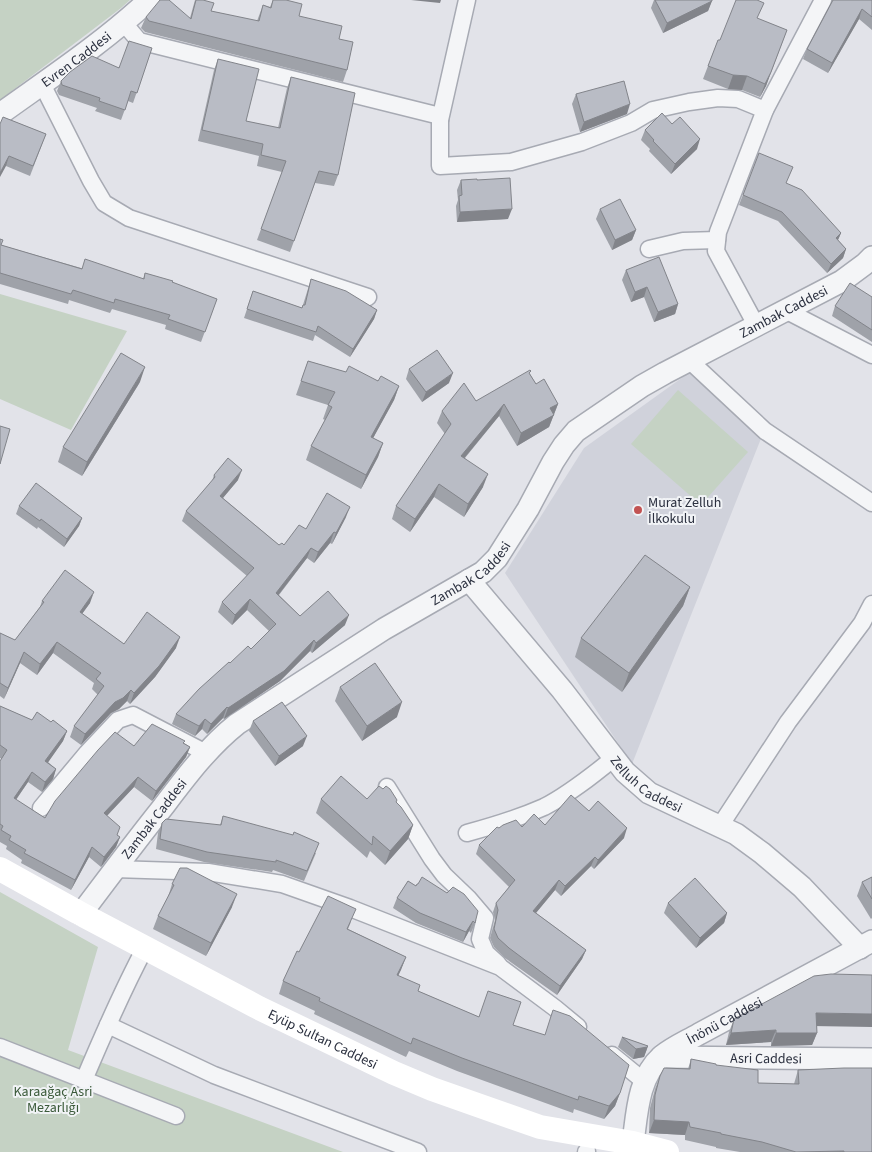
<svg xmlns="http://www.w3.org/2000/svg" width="872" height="1152" font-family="'Source Sans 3',sans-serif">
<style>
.built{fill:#d0d2db}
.green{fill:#c5d2c4}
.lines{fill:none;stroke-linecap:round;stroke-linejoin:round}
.minor-casing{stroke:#a7aab3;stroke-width:19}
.tertiary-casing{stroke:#a7aab3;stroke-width:24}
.minor{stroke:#f4f5f7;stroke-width:16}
.tertiary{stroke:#f4f5f7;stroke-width:21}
.secondary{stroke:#fff;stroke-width:24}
.wall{fill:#9fa2a9}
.shaded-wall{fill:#82848a}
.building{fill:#b9bcc5;stroke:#82848a}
.poi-dot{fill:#c25353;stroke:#f1f3f6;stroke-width:2}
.labels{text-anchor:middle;stroke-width:4;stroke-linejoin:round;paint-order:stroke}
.street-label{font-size:14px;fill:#2b303f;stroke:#f1f3f6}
.poi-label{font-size:14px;fill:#2b303f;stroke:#f1f3f6;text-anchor:start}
.park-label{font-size:14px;fill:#3b5a3a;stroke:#f1f3f6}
</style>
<rect width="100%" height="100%" fill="#e2e3e9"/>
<polygon class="built" points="690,372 762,436 632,764 505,573 584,448"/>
<g class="green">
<polygon points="0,0 130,0 121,8 0,100"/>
<polygon points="0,294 127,331 71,430 0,399"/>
<polygon points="678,390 748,452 701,505 631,444"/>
<polygon points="0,892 98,947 68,1050 343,1152 0,1152"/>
</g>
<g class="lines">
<defs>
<g id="minor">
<polyline points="123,22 139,41 440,116 440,166 511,162 582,142 631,123 653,110 689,102 718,98 738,99 765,110"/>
<polyline points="42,84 91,181 104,203 129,218 368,297"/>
<polyline points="440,120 467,0"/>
<polyline points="649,249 683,241 717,240"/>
<polyline points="785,310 872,355"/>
<polyline points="756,325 716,251 718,232 765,110 823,0"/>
<polyline points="690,361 765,431 872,503"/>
<polyline points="387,787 432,859 444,875 468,898 485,918 480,939 486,953 498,964"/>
<polyline points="41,808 87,753 118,720 133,715 206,753"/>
<polyline points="720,826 788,722 862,623 872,604"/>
<path d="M467,833C493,826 519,818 544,807C568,795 593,775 614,758"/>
<polyline points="114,869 208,872 282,884 350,908 500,967 555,1008 578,1027"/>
<polyline points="108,1025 214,1075 418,1152"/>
<polyline points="0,1047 176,1116"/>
<polyline points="612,1055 645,1082"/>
<path d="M84,1080C103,1035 122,991 145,948"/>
<polyline points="586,1152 587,1151"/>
</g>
<g id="tertiary">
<path id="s1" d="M0,114C50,78 103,43 149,0"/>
<path id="s2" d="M469,580L562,690L625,772L649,793L736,834L762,853L802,887L860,948"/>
<path id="s3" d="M81,914C108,878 135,842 163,807C185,778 208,747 237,724L384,629L483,572L497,558L528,509L553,462L564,445L576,431L642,386L665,373L842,281L865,264L872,257"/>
<path id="s4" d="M661,1057L872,1059"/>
<path id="s5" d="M633,1143C637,1113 638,1077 662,1056C673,1047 687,1041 699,1034L872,941"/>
</g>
</defs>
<use href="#minor" class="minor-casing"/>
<use href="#tertiary" class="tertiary-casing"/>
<use href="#minor" class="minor"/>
<use href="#tertiary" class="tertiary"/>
<path class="secondary" id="s6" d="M0,869L81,914L259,1008L394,1073L432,1089L540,1127L633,1143L667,1152"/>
</g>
<g class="wall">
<polygon points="195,0 211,11 257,21 263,5 270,7 273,0 299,16 339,39 347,70 343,82 145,32 141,28 146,17 190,18"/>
<polygon points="654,0 712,0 708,11 663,33 651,8"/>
<polygon points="872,0 872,30 859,19 828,73 803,59 807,49"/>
<polygon points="758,19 787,30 766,86 760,97 742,90 728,89 703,79 718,40 720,40"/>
<polygon points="152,48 133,103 128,101 121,120 95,111 97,108 59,95 57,91 61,81 119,67"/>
<polygon points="218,59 246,121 278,128 287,88 291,77 338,175 334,186 315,183 290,252 257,240 282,172 257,166 259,156 198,141 214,70"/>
<polygon points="576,94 627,114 580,132 572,104"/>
<polygon points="3,117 46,134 30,176 6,166"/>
<polygon points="645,130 697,149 671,174 649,151 650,149 641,140"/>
<polygon points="759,153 786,184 841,233 838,240 846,249 843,258 827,273 778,221 739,205"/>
<polygon points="461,180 477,180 508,219 457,222 456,206 458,200 457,190"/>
<polygon points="600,209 636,230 632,240 612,250 596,219"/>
<polygon points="0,239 1,245 81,268 143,279 145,273 217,299 201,342 165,329 166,325 112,309 110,313 69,300 68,304 0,284"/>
<polygon points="626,270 678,304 675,314 654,322 644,297 631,302 622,280"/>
<polygon points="311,279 377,310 374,319 350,357 315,335 313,341 244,318 253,291 302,308"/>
<polygon points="872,297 872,342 832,316 835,306"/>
<polygon points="308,361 346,372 399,386 394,400 373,438 383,443 378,457 361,489 306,460 311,446 325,420 323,419 328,405 296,395"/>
<polygon points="409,369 449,383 422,402 406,379"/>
<polygon points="530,374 536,384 558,404 549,427 517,446 499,416 465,458 483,487 464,517 434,497 410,532 392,519 396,506 445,434 437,423 442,411 476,401"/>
<polygon points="140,382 82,476 58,462 63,447"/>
<polygon points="214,475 238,480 223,498 279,545 284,545 306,529 346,517 332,544 330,543 314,563 307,558 279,595 300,616 345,625 312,653 310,651 280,681 224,719 223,718 207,734 202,729 195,736 172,724 176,714 230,663 251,649 269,631 247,610 232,625 218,612 222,602 247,576 182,521 186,511 212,481"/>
<polygon points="19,506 82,518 79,526 64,547 38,527 37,529 16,514"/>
<polygon points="690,587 683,606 622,692 575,657 581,638"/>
<polygon points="42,601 90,603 82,614 124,644 176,648 155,677 130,704 127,701 119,709 111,713 81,745 70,737 74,726 98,695 92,689 94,683 53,653 37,675 20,663 4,699 0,696 0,633 15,640 40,607"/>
<polygon points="340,687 397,717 362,741 335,701"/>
<polygon points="0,706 32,720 51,722 67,731 63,741 48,762 56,769 53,779 42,792 28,782 16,800 45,818 134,746 184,743 190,747 186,757 152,801 134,787 107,816 117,835 120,837 116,847 101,867 89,857 71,890 21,863 22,860 6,849 7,846 0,842 0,761 2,759 0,758"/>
<polygon points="253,721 303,746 275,766 249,731"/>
<polygon points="321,799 397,800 396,802 413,825 408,839 385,865 370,851 367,858 316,813"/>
<polygon points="589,811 624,838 594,869 591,866 561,896 555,890 536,913 586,950 582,959 557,995 505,958 494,947 490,938 495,920 493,912 496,903 509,887 476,854 479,845 499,828 545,825"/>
<polygon points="223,816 316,853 304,881 273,870 272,872 204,862 156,849 158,833 162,823 220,825"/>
<polygon points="872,877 872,918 871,919 857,896 862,882"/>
<polygon points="408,881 475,923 471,933 469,931 463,942 416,923 393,908 397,898"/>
<polygon points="172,884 232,907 206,956 153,929 158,916 168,897"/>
<polygon points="668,903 727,913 724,923 696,948 664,913"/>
<polygon points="351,922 348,929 406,957 398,976 418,991 479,1017 513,1025 620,1093 615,1106 604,1119 574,1109 573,1113 457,1071 409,1051 406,1057 314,1014 315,1011 279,994 283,981 299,952"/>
<polygon points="734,1019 817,1026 817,1033 812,1045 771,1046 771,1042 726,1045 729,1032"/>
<polygon points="622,1037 648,1046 644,1057 633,1059 618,1047"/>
<polygon points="691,1059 716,1065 758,1083 794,1084 798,1070 872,1152 740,1152 716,1148 716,1147 685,1140 685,1135 649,1133 650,1108 655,1089 660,1076 688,1069"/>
</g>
<g class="shaded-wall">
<polygon points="411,0 441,0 440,3"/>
<polygon points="712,1 708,11 663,33 667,23"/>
<polygon points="862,9 859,19 828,73 832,63"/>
<polygon points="771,72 766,86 760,97 765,84"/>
<polygon points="733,75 747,76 742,90 728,89"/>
<polygon points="630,104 627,114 580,132 584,122"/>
<polygon points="700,139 697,149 671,174 675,164"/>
<polygon points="9,156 6,166 0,177 0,173"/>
<polygon points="512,209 508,219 457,222 460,212"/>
<polygon points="636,230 632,240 612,250 615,240"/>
<polygon points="841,233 837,242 836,238"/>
<polygon points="846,249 843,258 827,273 831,264"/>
<polygon points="647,287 644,297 631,302 635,292"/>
<polygon points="678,304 675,314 654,322 658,312"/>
<polygon points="377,310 374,319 350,357 353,349"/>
<polygon points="145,367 140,382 82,476 87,462"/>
<polygon points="453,373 449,383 422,402 426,392"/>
<polygon points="399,386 394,400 366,451 371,437"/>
<polygon points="504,404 499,416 456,468 461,456"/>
<polygon points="558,404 549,427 517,446 521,433 550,408"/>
<polygon points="383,443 378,457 361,489 366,475"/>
<polygon points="242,470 238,480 216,506 220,496"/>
<polygon points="488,474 483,487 464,517 468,504"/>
<polygon points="439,484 434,497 410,532 415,519"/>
<polygon points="350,507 346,517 332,544 336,533"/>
<polygon points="82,518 79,526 64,547 67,539"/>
<polygon points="334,532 330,543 314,563 318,552"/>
<polygon points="311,548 307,558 272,603 276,593"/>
<polygon points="690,587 683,606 622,692 629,673"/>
<polygon points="94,592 90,603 76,622 80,612"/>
<polygon points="250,599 247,610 232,625 235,615"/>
<polygon points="349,615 345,625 312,653 316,643"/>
<polygon points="180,637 176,648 155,677 130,704 134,693"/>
<polygon points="314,640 310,651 280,681 224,719 228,708"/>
<polygon points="57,642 53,653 37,675 40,664"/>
<polygon points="24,652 20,663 4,699 8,688"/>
<polygon points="131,690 127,701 119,709 111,713 81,745 85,734 115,702"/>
<polygon points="402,702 397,717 362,741 367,726"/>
<polygon points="227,707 223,718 207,734 211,724"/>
<polygon points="205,719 202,729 195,736 199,726"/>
<polygon points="67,731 63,741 42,771 45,761"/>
<polygon points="307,736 303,746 275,766 279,756"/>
<polygon points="190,747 186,757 152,801 156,791"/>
<polygon points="56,769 53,779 42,792 45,782"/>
<polygon points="32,772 28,782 10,808 14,798"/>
<polygon points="138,777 134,787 100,823 104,813"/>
<polygon points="413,825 408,839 385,865 390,851"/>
<polygon points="627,828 624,838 594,869 598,860"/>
<polygon points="120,837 116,847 101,867 104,857"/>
<polygon points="92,847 89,857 71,890 75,880"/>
<polygon points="595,857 591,866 561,896 565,886"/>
<polygon points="559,880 555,890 530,920 533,911"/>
<polygon points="237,894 232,907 206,956 211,943"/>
<polygon points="727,913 724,923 696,948 700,938"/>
<polygon points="473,921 469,931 463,942 466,932"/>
<polygon points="586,950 582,959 557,995 560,986"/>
<polygon points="406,957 401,970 392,988 397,975"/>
<polygon points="816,1013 872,1014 872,1027 812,1026"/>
<polygon points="776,1030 771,1042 726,1045 731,1033"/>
<polygon points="776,1033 817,1033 812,1045 771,1046"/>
<polygon points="648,1046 644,1057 633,1059 636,1049"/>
<polygon points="620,1093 615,1106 604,1119 609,1106"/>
<polygon points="654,1120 689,1122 685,1135 649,1133"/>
<polygon points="844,1151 844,1152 796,1152"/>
</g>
<g class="building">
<polygon points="160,0 169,0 191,19 196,0 203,0 214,3 211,11 259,21 263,5 271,8 273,0 286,0 302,4 299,16 342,26 339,39 353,42 347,70 149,21 146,17"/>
<polygon points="655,0 712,0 712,1 667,23"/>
<polygon points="736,0 757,0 764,3 757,18 787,30 771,72 765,84 747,76 733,75 708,66 718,40 720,40"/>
<polygon points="833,0 872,0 872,17 862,9 832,63 807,49"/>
<polygon points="129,41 152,48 137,93 131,91 125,110 99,101 100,98 62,85 61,81 70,72 92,56 119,68"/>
<polygon points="218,59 259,69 246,121 280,128 291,77 355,93 338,175 319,171 294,241 261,229 286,161 261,155 263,144 202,130"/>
<polygon points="624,81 630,104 584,122 576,94"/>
<polygon points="662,113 672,124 680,117 700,139 675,164 653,141 654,140 645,130"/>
<polygon points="3,117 46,134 33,166 9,156 0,173 0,124"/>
<polygon points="759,153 793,167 786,183 802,190 841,233 836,238 846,249 831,264 782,212 743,195"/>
<polygon points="510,178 512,209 460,212 459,196 462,195 461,180 477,179 477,180"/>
<polygon points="620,199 636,230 615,240 600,209"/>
<polygon points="0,239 3,240 1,245 82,269 85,259 144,279 145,273 173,281 172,282 217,299 205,332 168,319 170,315 115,299 114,303 73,290 71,294 0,273"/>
<polygon points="659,257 678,304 658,312 647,287 635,292 626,270"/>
<polygon points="311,279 346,291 377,310 353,349 318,326 316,332 247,309 253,291 302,308 303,305 305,305"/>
<polygon points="850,283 872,297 872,330 835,306"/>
<polygon points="437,350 453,373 426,392 409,369"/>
<polygon points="121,353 145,367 87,462 63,447"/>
<polygon points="308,361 346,372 349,366 378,381 381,376 399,386 371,437 383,443 366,475 311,446 332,407 328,405 335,392 301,381"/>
<polygon points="530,370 531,371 529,373 536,384 544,379 558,404 550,408 554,415 521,433 504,404 461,456 488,474 468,504 439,484 415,519 396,506 451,424 442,411 464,383 476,401"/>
<polygon points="0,426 10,429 0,464"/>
<polygon points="228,458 242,470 220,496 279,545 282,543 284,545 299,525 306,529 327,493 350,507 336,533 334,532 318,552 311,548 276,593 300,616 328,591 349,615 316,643 314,640 284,671 228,708 227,707 211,724 205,719 199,726 176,714 199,689 229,662 230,663 248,646 251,649 276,624 250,599 235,615 222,602 254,568 186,511 215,477 214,475"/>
<polygon points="36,483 82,518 67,539 41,519 40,521 19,506"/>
<polygon points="645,555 690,587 629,673 581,638"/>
<polygon points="65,570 94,592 80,612 124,644 147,612 180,637 159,666 134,693 131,690 123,698 115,702 85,734 74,726 104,686 96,679 101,673 57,642 40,664 24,652 8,688 0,683 0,633 15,640 44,602 42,601"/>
<polygon points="375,663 402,702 367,726 340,687"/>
<polygon points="282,702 307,736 279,756 253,721"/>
<polygon points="0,706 32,720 37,712 51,722 53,720 67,731 45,761 56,769 45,782 32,772 14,798 45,818 55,801 98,750 115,732 134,746 152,724 185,741 183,743 190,747 156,791 138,777 104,813 120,827 117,835 120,837 104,857 92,847 75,880 24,853 26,850 9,840 11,836 1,830 3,826 0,824 0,761 7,750 0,745"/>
<polygon points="341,776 367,799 379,786 383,789 386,786 390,789 397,800 396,802 401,807 413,825 390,851 373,836 372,845 321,799"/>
<polygon points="571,795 589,811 598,801 627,828 598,860 595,857 565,886 559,880 533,911 586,950 560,986 509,948 498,938 494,929 498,910 496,903 515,880 479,845 497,827 499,828 503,825 516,820 522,827 534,814 545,825"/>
<polygon points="223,816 293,835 294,832 319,843 307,871 276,860 276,862 207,852 160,839 162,823 166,819 221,825"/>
<polygon points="180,868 187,868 237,894 211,943 158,916 174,885 172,884"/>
<polygon points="422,877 447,893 453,887 464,894 478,911 475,923 473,921 466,932 420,913 397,898 408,881 416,886 417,884 418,884"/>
<polygon points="872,877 872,899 862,882"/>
<polygon points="695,878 727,913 700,938 668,903"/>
<polygon points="328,896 356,909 347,929 406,957 397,975 420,985 418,991 479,1017 488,991 521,1002 513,1025 545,1035 553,1010 570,1016 629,1065 620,1093 609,1106 579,1096 578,1100 462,1058 413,1038 411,1044 319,1001 320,998 283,981 297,951 299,952"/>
<polygon points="831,974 872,975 872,1014 816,1013 817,1033 776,1033 776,1030 731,1033 734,1019 814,976"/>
<polygon points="622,1037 648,1046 647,1047 636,1049"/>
<polygon points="691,1059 716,1064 716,1065 758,1070 758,1083 799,1084 798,1070 844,1068 872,1068 872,1152 844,1152 844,1151 796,1152 762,1142 721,1134 721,1133 690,1127 689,1122 654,1120 655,1095 660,1076 664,1068 690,1069"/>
</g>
<circle class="poi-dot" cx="638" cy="510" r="5"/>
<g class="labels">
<g class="street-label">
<text dy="5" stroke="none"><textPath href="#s1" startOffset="94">Evren Caddesi</textPath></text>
<text dy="5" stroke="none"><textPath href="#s3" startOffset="945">Zambak Caddesi</textPath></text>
<text dy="5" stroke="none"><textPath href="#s3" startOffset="525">Zambak Caddesi</textPath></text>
<text dy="5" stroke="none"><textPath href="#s2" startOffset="272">Zelluh Caddesi</textPath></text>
<text dy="5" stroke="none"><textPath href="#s3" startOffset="120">Zambak Caddesi</textPath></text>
<text dy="5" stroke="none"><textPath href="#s5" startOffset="166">İnönü Caddesi</textPath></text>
<text dy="5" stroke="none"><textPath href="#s6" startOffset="365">Eyüp Sultan Caddesi</textPath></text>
<text dy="5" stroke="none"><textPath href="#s4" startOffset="105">Asri Caddesi</textPath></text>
</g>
<g class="poi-label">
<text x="648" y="507">Murat Zelluh<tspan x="648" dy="16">İlkokulu</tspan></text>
</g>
<g class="park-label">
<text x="53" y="1096">Karaağaç Asri<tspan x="53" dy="16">Mezarlığı</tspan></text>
</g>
</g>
</svg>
